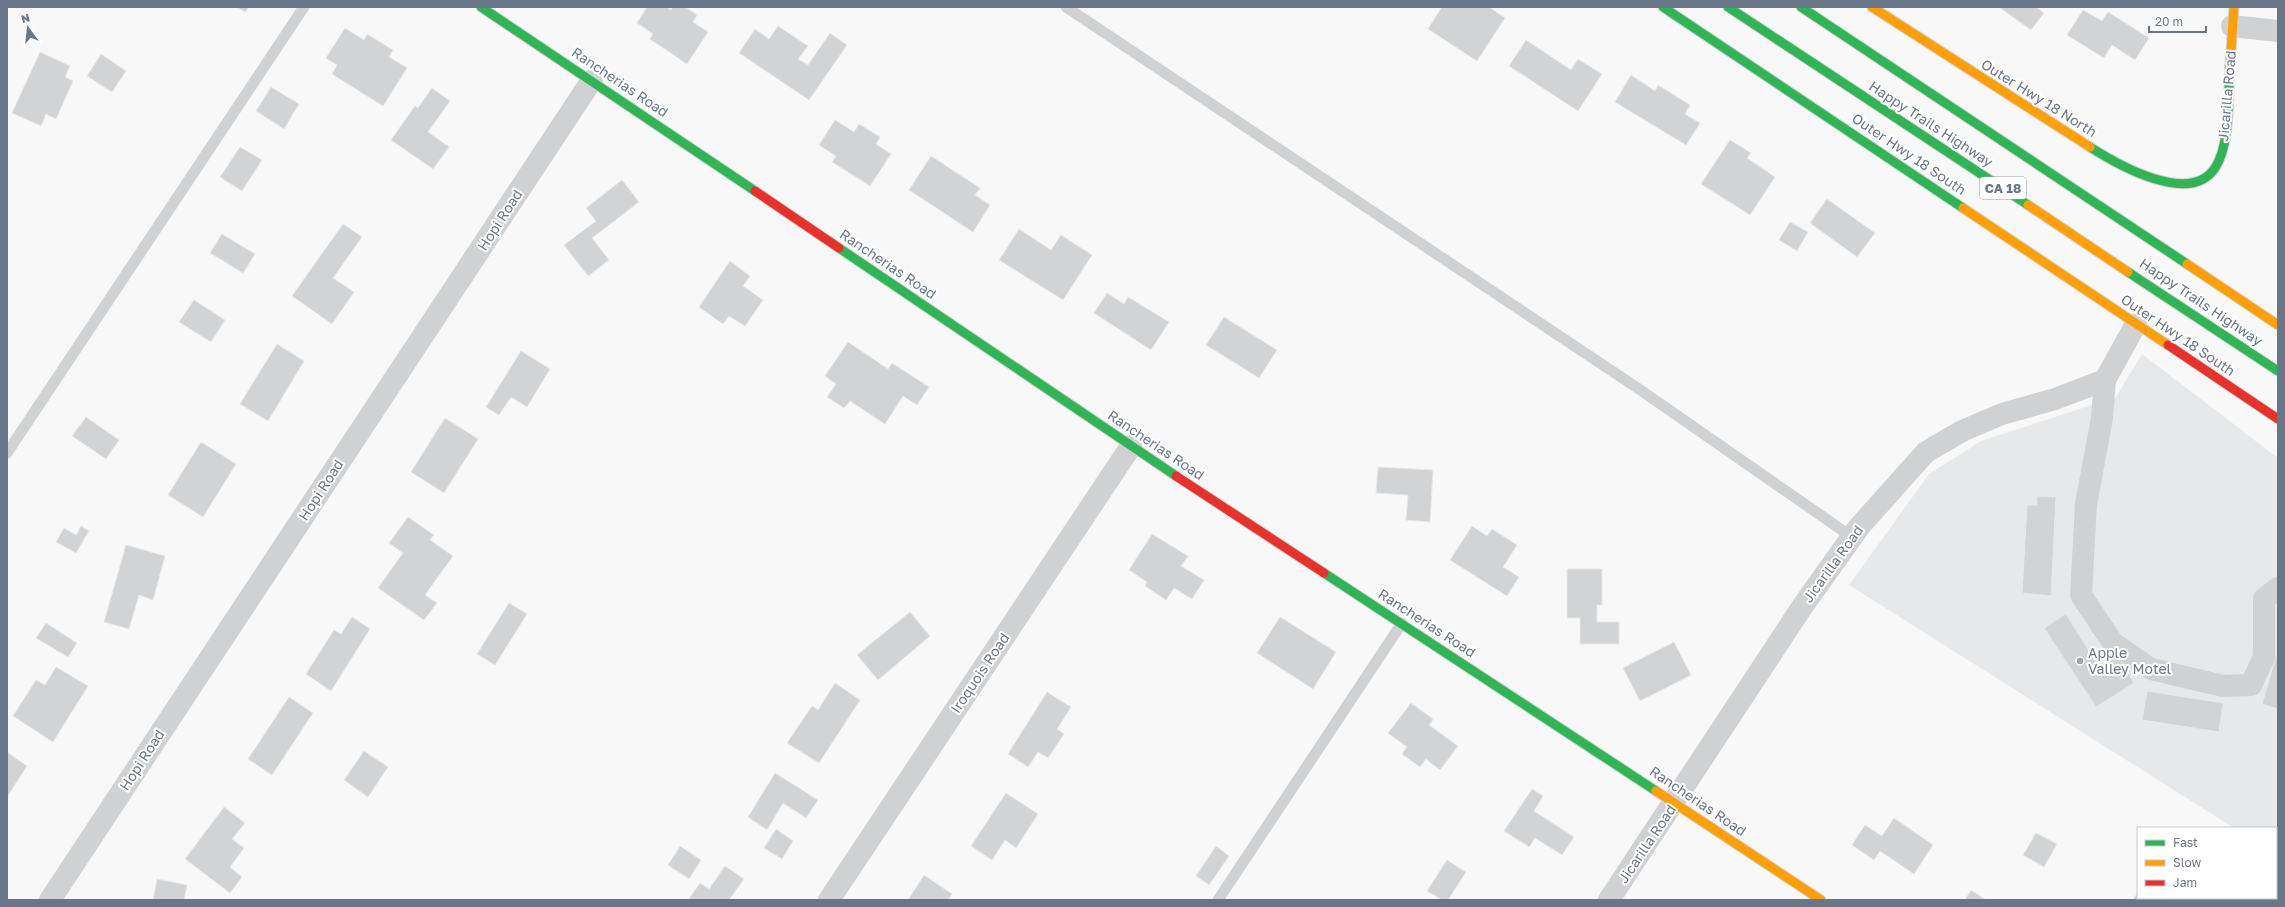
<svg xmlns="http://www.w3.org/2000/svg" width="2285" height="907" font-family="'Golos Text',sans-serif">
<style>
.built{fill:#e7e8e9}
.building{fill:#d2d3d4;stroke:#e8e8e8}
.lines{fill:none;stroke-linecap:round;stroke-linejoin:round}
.fast-casing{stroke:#d4d4d6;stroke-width:11}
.slow-casing{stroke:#d4d4d6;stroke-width:11}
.jam-casing{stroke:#d4d4d6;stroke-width:11}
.lane{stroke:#d0d1d3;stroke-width:11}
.street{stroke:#d0d1d3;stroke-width:22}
.fast{stroke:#30b455;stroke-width:9}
.slow{stroke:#ff9f0a;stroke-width:9}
.jam{stroke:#e5322d;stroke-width:9}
.poi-dot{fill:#9ba4af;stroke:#fff;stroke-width:1.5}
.labels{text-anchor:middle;stroke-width:4;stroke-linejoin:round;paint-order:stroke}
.shield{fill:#fff;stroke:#969fac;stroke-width:1}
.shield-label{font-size:13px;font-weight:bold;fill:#697688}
.street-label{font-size:14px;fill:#697688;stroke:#fff}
.poi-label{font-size:14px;fill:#697688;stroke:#fff;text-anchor:start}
</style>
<rect width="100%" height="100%" fill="#f8f8f8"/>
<polygon class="built" points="2142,354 2278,458 2278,856 2276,855 2276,828 2234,828 1849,585 1929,474 1981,441 2116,397"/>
<g class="building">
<polygon points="237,7 249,7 245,12"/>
<polygon points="647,7 666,7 671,10 673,7 685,7 697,15 693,22 708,32 687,64 650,39 653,34 637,23"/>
<polygon points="1442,7 1489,7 1505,18 1477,61 1428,29"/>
<polygon points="1999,7 2036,7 2044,13 2031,30"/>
<polygon points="2083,10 2102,21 2108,12 2149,38 2135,60 2112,45 2104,58 2067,35"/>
<polygon points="778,26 808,46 798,59 808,65 830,33 847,45 809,100 739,53 755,29 769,39"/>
<polygon points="345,28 364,40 367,34 393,50 389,57 407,68 383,106 332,74 337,65 326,58"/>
<polygon points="1526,40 1571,70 1578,59 1602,74 1578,111 1509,66"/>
<polygon points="40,52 70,66 65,77 73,81 56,119 46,114 41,126 12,113"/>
<polygon points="101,54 126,71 112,92 87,76"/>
<polygon points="1631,75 1655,91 1658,85 1690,105 1685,114 1700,123 1686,145 1615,102"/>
<polygon points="271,87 299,104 284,129 256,111"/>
<polygon points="432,88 450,101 428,132 449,147 433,169 391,140 415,106 418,108"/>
<polygon points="835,120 854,132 859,124 880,137 876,144 891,154 870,186 832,162 836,156 819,145"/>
<polygon points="1730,140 1751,153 1747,158 1775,177 1750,215 1701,184"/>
<polygon points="240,147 262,160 242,191 220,177"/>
<polygon points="931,156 980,188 975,195 990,205 973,232 909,190"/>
<polygon points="622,180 639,202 592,238 609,260 588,276 564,245 596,221 586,208"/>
<polygon points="1827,199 1875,233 1857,257 1810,223"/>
<polygon points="1790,222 1808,232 1797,251 1779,240"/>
<polygon points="343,224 362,237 333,278 354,292 332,324 292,296"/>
<polygon points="1019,229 1051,250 1061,235 1092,255 1063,300 999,260"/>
<polygon points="222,234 255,254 243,273 210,253"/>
<polygon points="730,261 750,276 743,286 763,300 745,326 729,316 723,324 699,307"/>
<polygon points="1107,293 1124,304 1128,297 1169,322 1151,350 1094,313"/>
<polygon points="194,300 225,320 211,342 179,322"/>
<polygon points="1224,317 1277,350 1259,378 1206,345"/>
<polygon points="848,342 888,369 892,363 929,387 917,405 903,396 885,424 850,401 844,408 827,397 836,384 825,376"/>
<polygon points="277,344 304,361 268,421 240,404"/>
<polygon points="521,351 550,369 527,407 511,397 499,415 486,407"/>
<polygon points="86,417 119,440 106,459 72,436"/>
<polygon points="445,418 478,439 444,493 411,472"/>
<polygon points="201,442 236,464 203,517 168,495"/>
<polygon points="1378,467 1433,470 1430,522 1406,520 1408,495 1376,493"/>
<polygon points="2037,496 2056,497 2051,596 2022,593 2027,505 2037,505"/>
<polygon points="408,517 434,535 430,540 453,556 425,595 437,603 424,620 378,588 403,553 389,543"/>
<polygon points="81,526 89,531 76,553 56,542 64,528 76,535"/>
<polygon points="1472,526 1487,536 1492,529 1517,545 1503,567 1519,577 1507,596 1450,560"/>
<polygon points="1152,534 1188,556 1181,566 1204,580 1192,599 1174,588 1166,600 1145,586 1147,582 1129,570"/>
<polygon points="126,545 165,556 153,600 139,595 129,629 104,622"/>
<polygon points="1567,569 1602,569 1602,605 1597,605 1597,622 1619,622 1619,644 1580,644 1580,618 1567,618"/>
<polygon points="509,603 527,614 495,665 477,654"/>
<polygon points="910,612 930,636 878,680 857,655"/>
<polygon points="2066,614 2099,667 2117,655 2134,683 2096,707 2044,628"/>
<polygon points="352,617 370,629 331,691 306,674 334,630 341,634"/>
<polygon points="1280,617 1336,652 1313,689 1257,653"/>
<polygon points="46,623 77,643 68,657 36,638"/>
<polygon points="1674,642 1691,675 1640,701 1623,668"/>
<polygon points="2278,650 2278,709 2262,704"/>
<polygon points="56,667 88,686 53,742 13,716 36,680 45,685"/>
<polygon points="835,683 860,700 819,763 787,743 812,706 818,710"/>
<polygon points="2147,691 2223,703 2219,732 2142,720"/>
<polygon points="1047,692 1071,707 1057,729 1064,734 1048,758 1038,752 1028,767 1008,754"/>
<polygon points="289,697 313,713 272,775 248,759"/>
<polygon points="1411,703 1433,719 1429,725 1458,746 1440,770 1426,759 1420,767 1402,754 1407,747 1388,733"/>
<polygon points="364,751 388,767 368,797 344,780"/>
<polygon points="7,752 27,766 7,797"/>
<polygon points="775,773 818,800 806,818 783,803 767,830 748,817"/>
<polygon points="1532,789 1543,796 1534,811 1574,837 1562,855 1535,838 1529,847 1504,831"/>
<polygon points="1006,793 1038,814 1016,848 1005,840 992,860 971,846"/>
<polygon points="224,807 245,823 232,839 244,848 230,867 242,877 230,893 185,859"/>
<polygon points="1894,818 1933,845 1914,874 1880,851 1874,860 1852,845 1865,825 1882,836"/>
<polygon points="776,829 793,841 782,859 764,848"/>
<polygon points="2036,833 2057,844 2044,867 2023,855"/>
<polygon points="680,846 701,860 689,879 668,865"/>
<polygon points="1216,846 1229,856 1209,885 1196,876"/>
<polygon points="1447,860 1466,872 1448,900 1442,900 1427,891"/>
<polygon points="725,866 744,879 729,900 688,900 700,883 709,889"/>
<polygon points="924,875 952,894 948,900 908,900"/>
<polygon points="157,879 187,885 184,900 153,900"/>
<polygon points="1971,890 1986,900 1965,900"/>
<polygon points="2138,892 2138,898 2155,898 2158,900 2133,900"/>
</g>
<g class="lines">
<defs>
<g id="fast">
<polyline points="481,7 755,191"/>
<polyline points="1663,7 1963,208"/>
<polyline points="1728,7 2028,205"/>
<polyline points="1801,7 2187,264"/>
<path d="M2090,147C2118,165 2190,206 2215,168C2231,144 2228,94 2230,65"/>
<polyline points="839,248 1176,476"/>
<polyline points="2128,272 2278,371"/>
<polyline points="1324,573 1656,791"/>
</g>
<g id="slow">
<polyline points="1872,7 2090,147"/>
<polyline points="2230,65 2234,7"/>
<polyline points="2028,205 2128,272"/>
<polyline points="1963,208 2168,345"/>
<polyline points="2187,264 2278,325"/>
<polyline points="1656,791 1821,900"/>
</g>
<g id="jam">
<polyline points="755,191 839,248"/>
<polyline points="2168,345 2278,419"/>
<polyline points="1176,476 1324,573"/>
</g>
</defs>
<use href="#fast" class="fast-casing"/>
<use href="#slow" class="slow-casing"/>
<use href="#jam" class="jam-casing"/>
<g class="lane">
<polyline points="1066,7 1639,389 1852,537"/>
<polyline points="7,453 304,7"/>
<polyline points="1218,900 1402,623"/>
</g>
<g class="street">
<polyline points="2232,26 2278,31"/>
<polyline points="2105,380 2102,418 2086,504 2081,595 2113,643 2151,669 2223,686 2251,685 2264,657 2264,599 2278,588"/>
<polyline points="50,900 592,80"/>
<polyline points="829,900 1131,446"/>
<polyline points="1609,900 1802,607 1859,527 1926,452 1962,431 2002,414 2055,399 2105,380 2136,324"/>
</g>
<use href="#fast" class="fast"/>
<use href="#slow" class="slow"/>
<use href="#jam" class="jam"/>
</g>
<circle class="poi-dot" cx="2080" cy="661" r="4"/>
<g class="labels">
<rect class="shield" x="1980" y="177" width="46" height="22" rx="3"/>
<g class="shield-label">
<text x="2003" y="193">CA 18</text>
</g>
<g class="street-label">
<text transform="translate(620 82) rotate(34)" y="5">Rancherias Road</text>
<text transform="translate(2227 96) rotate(-85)" y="5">Jicarilla Road</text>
<text transform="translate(2039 98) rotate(32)" y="5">Outer Hwy 18 North</text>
<text transform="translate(1931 124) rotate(33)" y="5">Happy Trails Highway</text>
<text transform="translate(1909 154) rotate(34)" y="5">Outer Hwy 18 South</text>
<text transform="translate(500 220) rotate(-57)" y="5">Hopi Road</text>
<text transform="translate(888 264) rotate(34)" y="5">Rancherias Road</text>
<text transform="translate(2201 302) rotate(34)" y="5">Happy Trails Highway</text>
<text transform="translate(2178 335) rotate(34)" y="5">Outer Hwy 18 South</text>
<text transform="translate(1156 445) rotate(34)" y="5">Rancherias Road</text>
<text transform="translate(321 490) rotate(-57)" y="5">Hopi Road</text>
<text transform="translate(1833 564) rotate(-54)" y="5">Jicarilla Road</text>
<text transform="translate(1427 623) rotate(33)" y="5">Rancherias Road</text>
<text transform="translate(980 673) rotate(-56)" y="5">Iroquois Road</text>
<text transform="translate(142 760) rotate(-57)" y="5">Hopi Road</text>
<text transform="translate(1698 801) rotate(34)" y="5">Rancherias Road</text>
<text transform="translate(1647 844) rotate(-56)" y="5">Jicarilla Road</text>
</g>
<g class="poi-label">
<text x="2088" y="658">Apple<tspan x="2088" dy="16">Valley Motel</tspan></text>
</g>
</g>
<rect width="2285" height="907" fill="none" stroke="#697688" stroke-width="16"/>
<rect x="2137" y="827" width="140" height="72" fill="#ffffff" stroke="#c3c8cf"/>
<rect x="2145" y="840" width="20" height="6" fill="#30b455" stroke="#c3c8cf"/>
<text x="2173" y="847" font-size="12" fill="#697688">Fast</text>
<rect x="2145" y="860" width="20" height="6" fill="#ff9f0a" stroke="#c3c8cf"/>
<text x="2173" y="867" font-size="12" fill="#697688">Slow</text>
<rect x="2145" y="880" width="20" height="6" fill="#e5322d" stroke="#c3c8cf"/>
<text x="2173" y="887" font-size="12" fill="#697688">Jam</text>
<g transform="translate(28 28) rotate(345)" stroke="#ffffff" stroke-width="3" paint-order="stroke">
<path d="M0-3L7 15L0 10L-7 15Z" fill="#697688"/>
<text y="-6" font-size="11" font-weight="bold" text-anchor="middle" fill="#697688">N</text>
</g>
<path d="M2149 26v6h57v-6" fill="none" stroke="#697688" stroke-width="2"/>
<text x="2155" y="26" font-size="12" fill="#697688" stroke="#ffffff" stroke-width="3" paint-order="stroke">20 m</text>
</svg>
